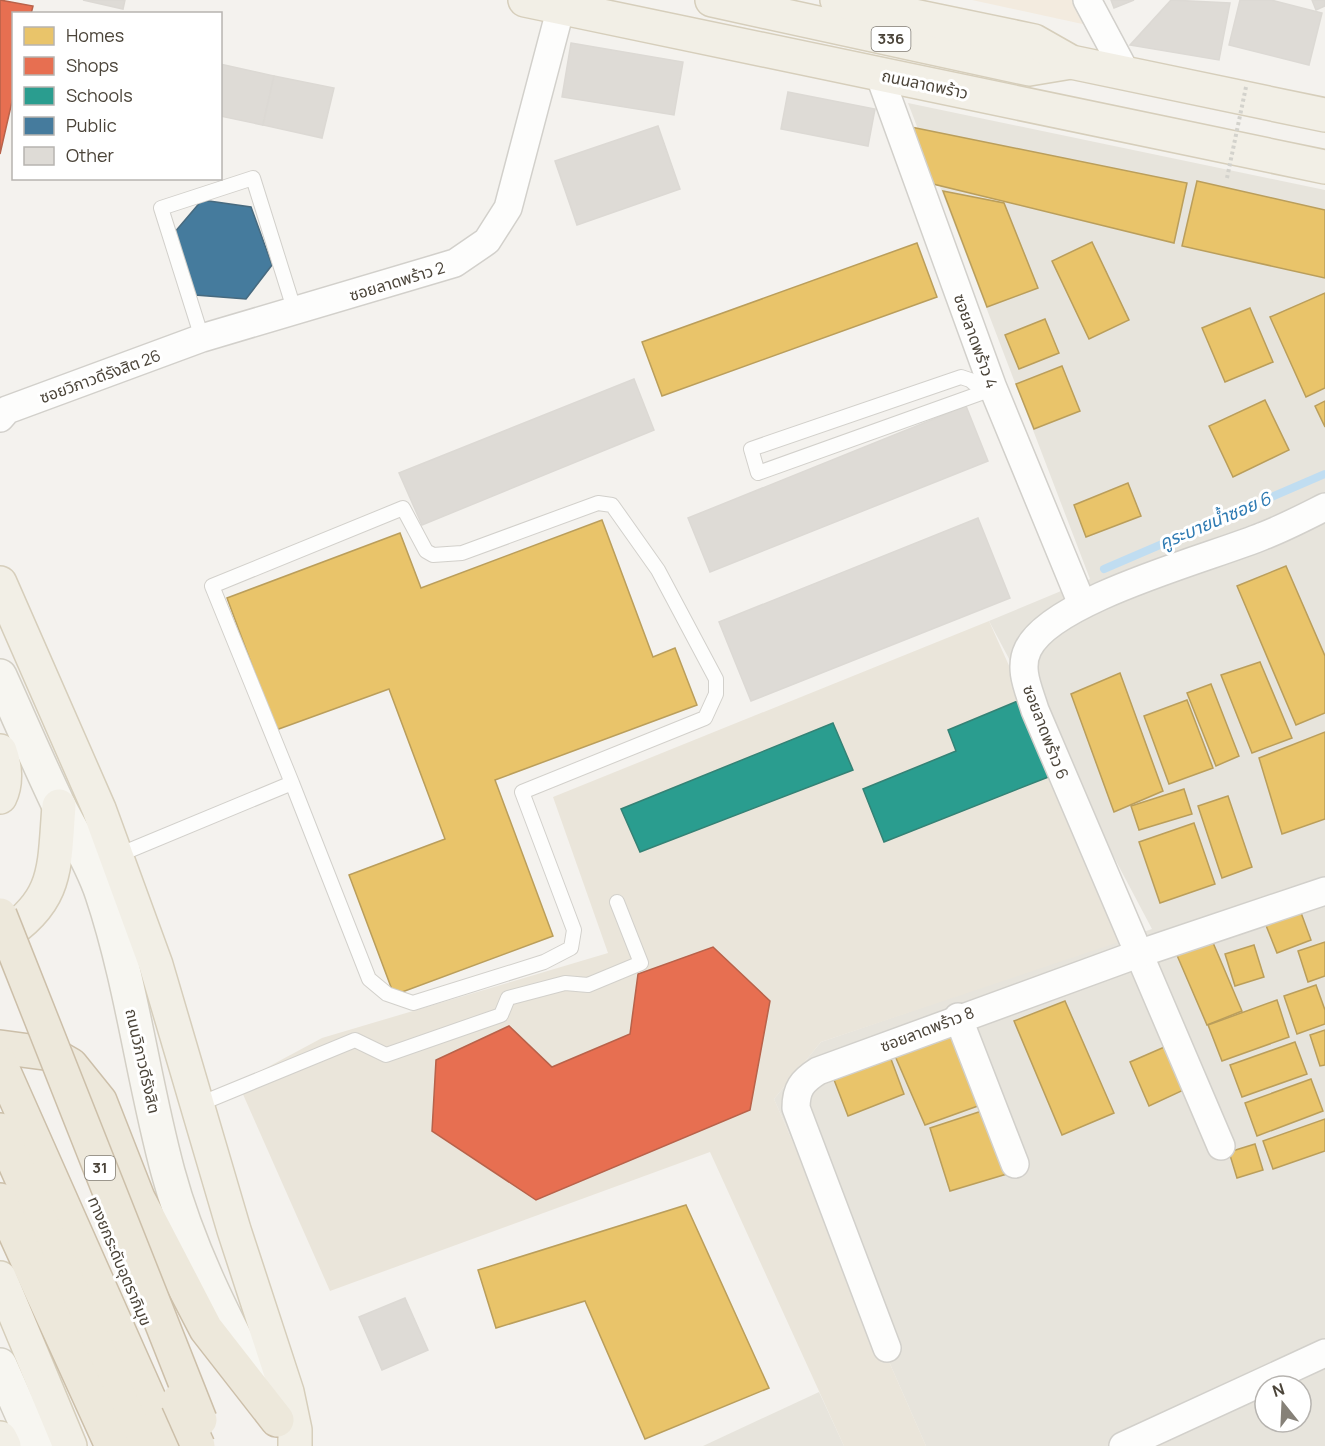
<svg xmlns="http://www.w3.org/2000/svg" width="1325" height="1446" font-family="Manrope,'Noto Sans Thai',sans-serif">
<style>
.residential{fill:#e7e4dc;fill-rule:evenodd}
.commercial{fill:#f3ebdf}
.education{fill:#eae5da}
.homes{fill:#e9c46a;stroke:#ba9e5b;stroke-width:1.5}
.shops{fill:#e76f51;stroke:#b8624a;stroke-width:1.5}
.schools{fill:#2a9d8f;stroke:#348275;stroke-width:1.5}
.public{fill:#457b9d;stroke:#476a7f;stroke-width:1.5}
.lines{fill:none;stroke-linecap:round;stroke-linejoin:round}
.stream{stroke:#c0ddf1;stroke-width:8}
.building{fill:#dedbd6;stroke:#dcd9d4;stroke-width:1.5}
.lane-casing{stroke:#d2d0cb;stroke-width:16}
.street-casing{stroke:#d2d0cb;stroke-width:30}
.secondary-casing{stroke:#d3cfc5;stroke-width:36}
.primary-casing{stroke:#d6cebb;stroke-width:36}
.highway-casing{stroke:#ccbfa9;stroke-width:36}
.lane{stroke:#fdfdfc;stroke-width:14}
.street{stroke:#fdfdfc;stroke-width:27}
.secondary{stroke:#f7f6f1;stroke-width:33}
.primary{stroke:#f2efe6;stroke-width:33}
.highway{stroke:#ede8db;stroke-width:33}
.highway-bridge-casing{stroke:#ccbfa9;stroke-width:36;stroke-linecap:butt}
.path-bridge{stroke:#d3d2cc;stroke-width:4;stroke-dasharray:3 3;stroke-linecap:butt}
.highway-bridge{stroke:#ede8db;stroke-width:33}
.labels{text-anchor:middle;stroke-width:6;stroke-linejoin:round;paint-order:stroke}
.shield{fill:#fff;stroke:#817c74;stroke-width:1.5}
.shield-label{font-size:15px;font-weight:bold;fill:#4b4439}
.street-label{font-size:16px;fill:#4b4439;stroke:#fff}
.water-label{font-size:18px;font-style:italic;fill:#2e7ab2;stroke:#fff}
</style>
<rect width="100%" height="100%" fill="#f4f2ee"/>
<g class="residential">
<path d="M908,103L1325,190V1446H926L774,1099L821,1042L1152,929L989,621L1090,579ZM1265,1386H1301V1422H1265Z"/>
<polygon points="819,1392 844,1446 703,1446"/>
</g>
<polygon class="commercial" points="972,0 1097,0 1110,30"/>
<polygon class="education" points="989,621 1131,938 821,1042 774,1099 926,1446 844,1446 710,1152 330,1291 238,1083 322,1038 608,953 553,797"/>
<g class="homes">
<polygon points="911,127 1187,183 1174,243 929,183"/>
<polygon points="1197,181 1325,210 1325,278 1182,246"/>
<polygon points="943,191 1004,203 1038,288 987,307"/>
<polygon points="1092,242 1129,320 1089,339 1052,261"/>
<polygon points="917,243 937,297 662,396 642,342"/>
<polygon points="1325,293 1325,388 1306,397 1270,317"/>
<polygon points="1250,308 1273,362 1225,382 1202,328"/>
<polygon points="1045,319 1059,353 1019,369 1005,335"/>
<polygon points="1062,366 1080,411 1034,429 1016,384"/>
<polygon points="1265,400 1289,450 1233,477 1209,426"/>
<polygon points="1325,401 1325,427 1315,406"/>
<polygon points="1128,483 1141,516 1086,537 1074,505"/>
<polygon points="602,520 653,657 675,648 697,705 495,780 553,936 394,995 349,875 445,839 389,689 276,730 227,598 400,533 421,588"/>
<polygon points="1286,566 1325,656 1325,713 1296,725 1237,586"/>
<polygon points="1260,662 1292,738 1252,753 1221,675"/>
<polygon points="1120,673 1163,791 1114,812 1071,694"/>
<polygon points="1211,684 1239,756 1216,766 1187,693"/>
<polygon points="1187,700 1213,768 1169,784 1144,716"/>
<polygon points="1325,732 1325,819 1282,834 1259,758"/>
<polygon points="1184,789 1192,814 1139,830 1131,806"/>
<polygon points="1228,796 1252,867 1222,878 1198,806"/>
<polygon points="1194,823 1215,884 1160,903 1139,842"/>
<polygon points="1300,910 1311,940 1277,953 1265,923"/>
<polygon points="1211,938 1242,1011 1207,1025 1176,953"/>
<polygon points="1325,942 1325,976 1308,982 1298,951"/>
<polygon points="1254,945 1264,977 1235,986 1225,954"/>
<polygon points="1316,985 1325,1010 1325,1024 1297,1034 1284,996"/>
<polygon points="1277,1000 1289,1037 1222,1061 1208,1025"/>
<polygon points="1065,1001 1114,1113 1062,1135 1014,1021"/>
<polygon points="958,1027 989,1102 925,1125 892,1049"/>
<polygon points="1325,1030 1325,1065 1320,1066 1310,1035"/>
<polygon points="1295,1042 1307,1074 1242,1097 1230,1065"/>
<polygon points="1169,1045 1188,1088 1149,1106 1130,1062"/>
<polygon points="888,1051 904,1094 848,1116 831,1072"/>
<polygon points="1311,1079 1323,1111 1257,1136 1245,1103"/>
<polygon points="991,1108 1017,1171 950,1191 930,1128"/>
<polygon points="1325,1119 1325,1151 1273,1169 1263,1141"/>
<polygon points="1255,1144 1263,1170 1237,1178 1229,1152"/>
<polygon points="686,1205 769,1388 645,1439 585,1301 496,1328 478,1270"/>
</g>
<g class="shops">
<polygon points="0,0 33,6 31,14 14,14 14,93 0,154"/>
<polygon points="713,947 770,1001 750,1110 536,1200 432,1131 436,1060 509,1026 552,1067 630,1034 638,974"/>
</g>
<g class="schools">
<polygon points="1025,698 1056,774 884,842 863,789 956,751 948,730"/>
<polygon points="833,723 853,770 640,852 621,809"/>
</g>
<polygon class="public" points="202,200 251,207 272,265 246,299 195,295 174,233"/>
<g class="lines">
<polyline class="stream" points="1104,569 1325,474"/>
</g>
<g class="building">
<polygon points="83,0 125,0 123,9"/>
<polygon points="1111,0 1134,0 1114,8"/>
<polygon points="1171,0 1230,3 1219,60 1130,45"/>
<polygon points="1240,0 1271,0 1322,13 1309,65 1229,45"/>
<polygon points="1312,0 1325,0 1325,6 1316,10"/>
<polygon points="571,43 683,62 674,115 562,97"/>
<polygon points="220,64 274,76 263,125 220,116"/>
<polygon points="274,76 334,88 322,138 263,125"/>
<polygon points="788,92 875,109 868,146 781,129"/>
<polygon points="658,126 680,189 577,225 555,161"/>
<polygon points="634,379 654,430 422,525 399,473"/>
<polygon points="966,406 988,461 710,572 688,518"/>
<polygon points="978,518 1010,598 751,701 719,622"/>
<polygon points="405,1298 428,1350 382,1370 359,1317"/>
</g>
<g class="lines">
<defs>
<g id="lane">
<polyline points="202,338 161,208 253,178 295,312"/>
<polyline points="984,392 970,380 961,377 751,449 758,473 984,392 993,388"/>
<polyline points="116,856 292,783 212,586 403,508 426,551 433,555 462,553 598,503 612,505 658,570 716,679 716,694 705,718 522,792 574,930 571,948 544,962 413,1003 387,994 369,979 292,783"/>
<polyline points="197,1105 355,1040 386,1055 501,1015 508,998 565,983 588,985 641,963 617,902"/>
</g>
<g id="street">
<polyline points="1087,0 1126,73"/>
<polyline points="879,74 993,388 1082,604"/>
<polyline points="0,418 7,410 202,338 455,263 487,241 508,208 561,7"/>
<polyline points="958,1017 1015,1164"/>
<path d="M1221,1146L1035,710C1029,690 1018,669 1028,649C1052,599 1210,558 1263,536C1284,528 1305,517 1325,507"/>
<path d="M887,1348L796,1108C796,1089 802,1081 818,1071L1138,954L1325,891"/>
<polyline points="1123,1446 1325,1353"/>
</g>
<g id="secondary">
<path d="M0,676C19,718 38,762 58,804C73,834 91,861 102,894C132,984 143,1080 168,1172C188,1246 222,1313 257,1381"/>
<polyline points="0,1365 36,1446"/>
</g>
<g id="primary">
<polyline points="525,0 1325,167"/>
<polyline points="712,0 1029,69 1071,62"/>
<polyline points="837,0 1034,41 1071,62 1325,115"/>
<polyline points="0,583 99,809 156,965 234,1230 287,1392 295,1430 295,1446"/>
<path d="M0,751C5,765 7,783 0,797"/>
<path d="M0,938C59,901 54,868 59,806"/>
<polyline points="0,1278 70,1446"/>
<polyline points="0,1438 4,1446"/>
</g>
<g id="highway">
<polyline points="0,1047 52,1054 71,1065 100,1101 138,1198 206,1329 277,1420"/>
<polyline points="0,1063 170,1446"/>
<polyline points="0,1130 141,1446"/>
<polyline points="0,1200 112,1446"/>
</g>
</defs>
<use href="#lane" class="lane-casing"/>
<use href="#street" class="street-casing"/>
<use href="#secondary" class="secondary-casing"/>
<use href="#primary" class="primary-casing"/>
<use href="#highway" class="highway-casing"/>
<use href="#lane" class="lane"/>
<use href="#street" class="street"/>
<use href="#secondary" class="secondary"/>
<use href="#primary" class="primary"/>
<use href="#highway" class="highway"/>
<defs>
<g id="highway-bridge">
<polyline points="0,915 200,1420"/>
<polyline points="178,1401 198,1446"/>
</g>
</defs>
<use href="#highway-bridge" class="highway-bridge-casing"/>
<polyline class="path-bridge" points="1227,178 1246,87"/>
<use href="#highway-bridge" class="highway-bridge"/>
</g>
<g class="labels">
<g class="shield">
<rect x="871.5" y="27" width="39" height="24" rx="4.5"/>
<rect x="85" y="1156" width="30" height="24" rx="4.5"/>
</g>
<g class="shield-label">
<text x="891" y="44">336</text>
<text x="100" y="1173">31</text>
</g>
<g class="street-label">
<text transform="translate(925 84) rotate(12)" y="6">ถนนลาดพร้าว</text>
<text transform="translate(397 281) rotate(-17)" y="6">ซอยลาดพร้าว 2</text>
<text transform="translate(976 341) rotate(70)" y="6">ซอยลาดพร้าว 4</text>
<text transform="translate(100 376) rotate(-20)" y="6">ซอยวิภาวดีรังสิต 26</text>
<text transform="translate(1046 732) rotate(69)" y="6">ซอยลาดพร้าว 6</text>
<text transform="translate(927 1029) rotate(-21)" y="6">ซอยลาดพร้าว 8</text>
<text transform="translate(143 1061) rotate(77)" y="6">ถนนวิภาวดีรังสิต</text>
<text transform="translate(120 1261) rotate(67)" y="6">ทางยกระดับอุตราภิมุข</text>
</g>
<g class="water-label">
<text transform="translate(1215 521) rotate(-23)" y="6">คูระบายน้ำซอย 6</text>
</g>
</g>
<rect x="12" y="12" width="210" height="168" fill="#ffffff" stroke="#b7b4b0" stroke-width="1.5"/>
<rect x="24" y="27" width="30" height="18" fill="#e9c46a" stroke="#b7b4b0" stroke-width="1.5"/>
<text x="66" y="42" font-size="18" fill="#4b4439">Homes</text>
<rect x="24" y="57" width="30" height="18" fill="#e76f51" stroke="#b7b4b0" stroke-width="1.5"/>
<text x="66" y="72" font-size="18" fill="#4b4439">Shops</text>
<rect x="24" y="87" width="30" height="18" fill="#2a9d8f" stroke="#b7b4b0" stroke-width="1.5"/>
<text x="66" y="102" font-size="18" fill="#4b4439">Schools</text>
<rect x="24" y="117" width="30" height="18" fill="#457b9d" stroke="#b7b4b0" stroke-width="1.5"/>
<text x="66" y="132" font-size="18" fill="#4b4439">Public</text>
<rect x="24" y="147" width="30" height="18" fill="#dedbd6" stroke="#b7b4b0" stroke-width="1.5"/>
<text x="66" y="162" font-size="18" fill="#4b4439">Other</text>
<g transform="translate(1283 1404) rotate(342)"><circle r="28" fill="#ffffff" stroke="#b7b4b0" stroke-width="1.5"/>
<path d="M0-4.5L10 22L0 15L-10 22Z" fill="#868178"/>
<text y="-9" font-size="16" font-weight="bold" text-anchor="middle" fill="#4b4439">N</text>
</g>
</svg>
